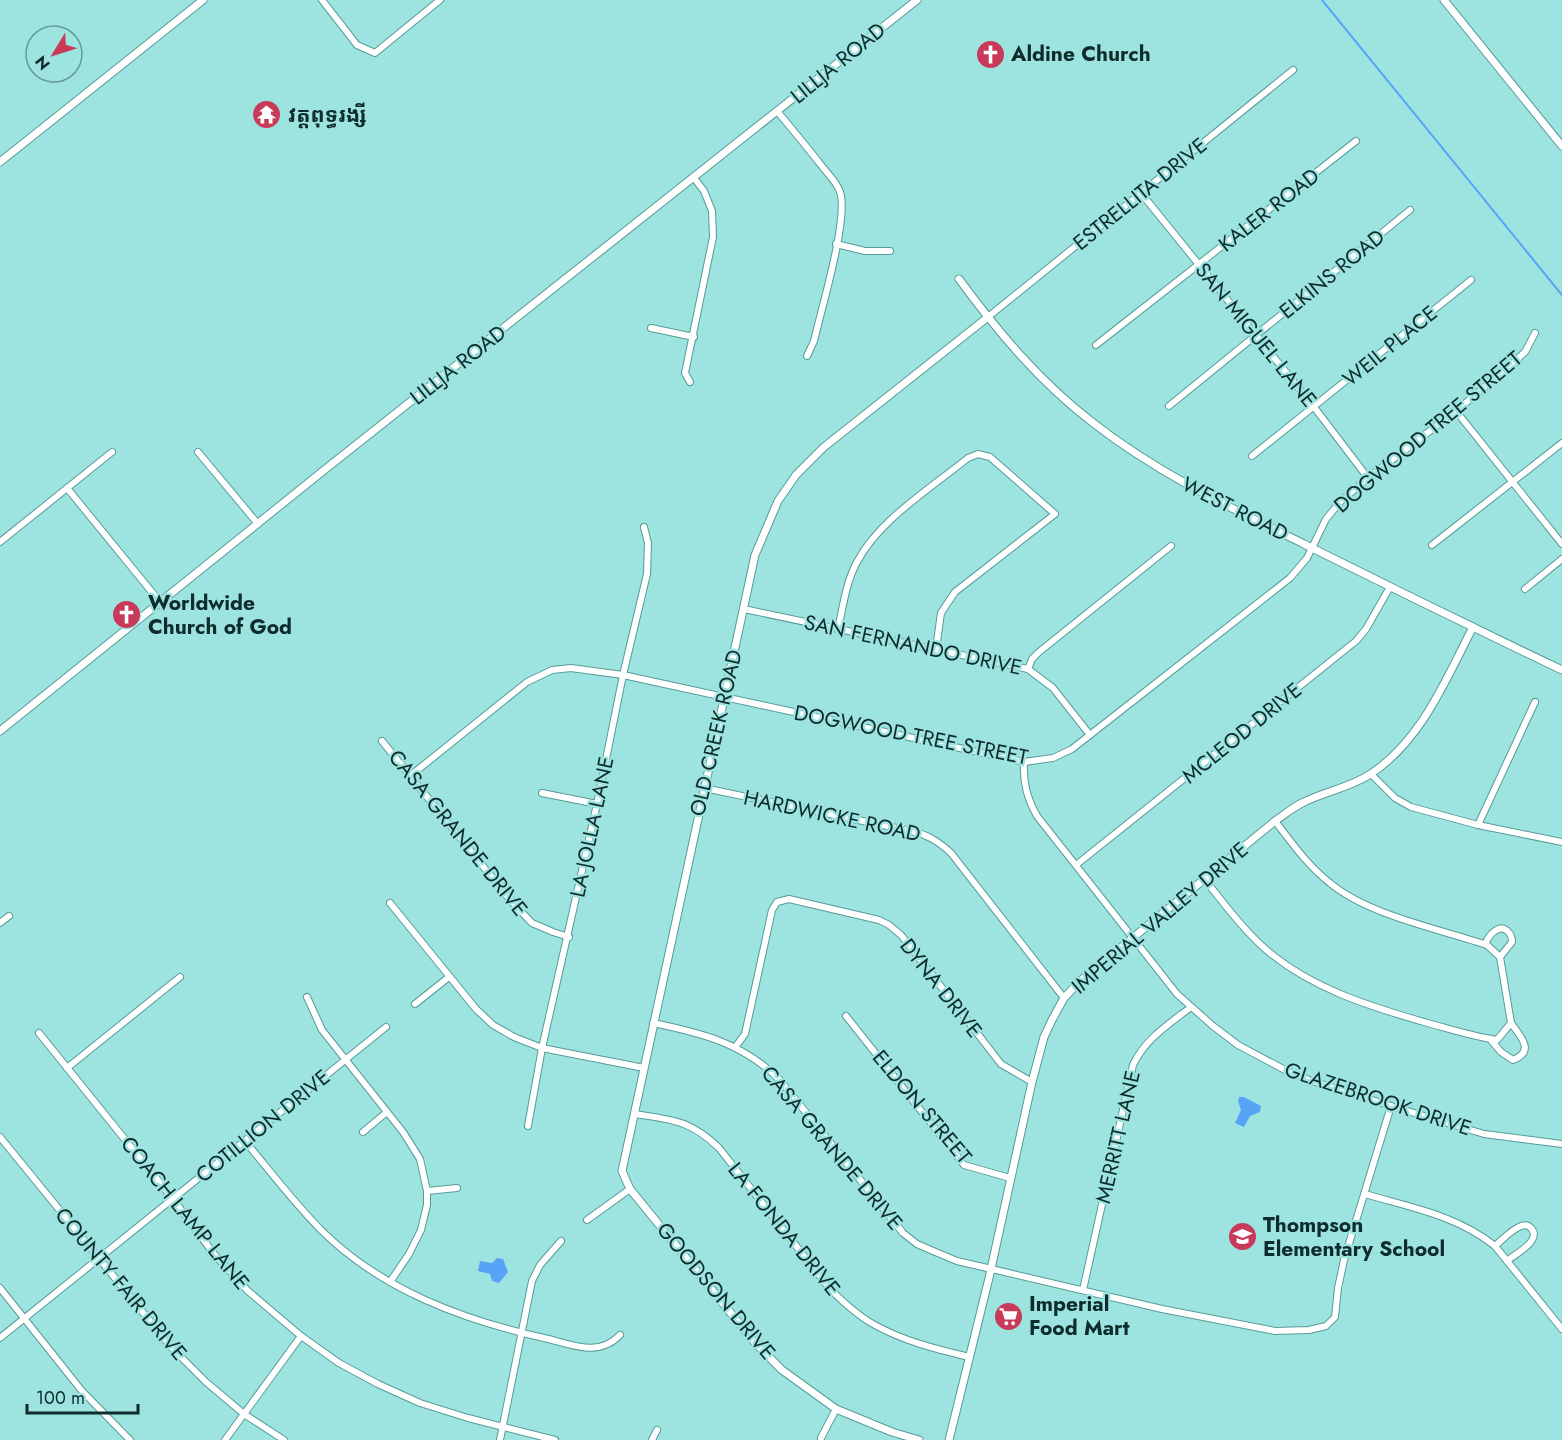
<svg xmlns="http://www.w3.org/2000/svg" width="1562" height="1440" font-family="Jost,'Noto Sans Khmer',sans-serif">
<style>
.water{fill:#57a4f7}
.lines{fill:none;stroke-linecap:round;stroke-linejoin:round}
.stream{stroke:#57a4f7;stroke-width:2}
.minor-casing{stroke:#569c99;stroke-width:8}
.tertiary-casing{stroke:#569c99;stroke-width:9}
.minor{stroke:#fff;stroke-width:6}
.tertiary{stroke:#fff;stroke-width:7}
.labels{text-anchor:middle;stroke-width:4.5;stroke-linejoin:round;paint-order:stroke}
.poi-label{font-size:21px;font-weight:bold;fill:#0e2c2b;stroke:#9de3e0;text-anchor:start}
.street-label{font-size:21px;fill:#0e2c2b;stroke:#9de3e0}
</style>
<rect width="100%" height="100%" fill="#9de3e0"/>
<g class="water">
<polygon points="1239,1097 1244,1097 1261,1106 1260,1112 1250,1116 1244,1127 1235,1123 1241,1110 1238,1101"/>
<polygon points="497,1258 503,1259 508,1272 499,1283 492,1281 490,1274 478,1271 480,1261 492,1263"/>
</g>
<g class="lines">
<polyline class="stream" points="1322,0 1562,295"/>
<defs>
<g id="minor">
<polyline points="322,0 357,45 375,53 440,0"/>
<path d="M777,111C792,129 807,147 821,165C827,173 837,182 840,192C849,218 821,310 814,341L807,356"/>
<polyline points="1141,193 1314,407 1368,478"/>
<polyline points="836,244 865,251 890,251"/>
<polyline points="988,317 1293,70"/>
<polyline points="651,328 694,337"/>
<polyline points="1096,345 1356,141"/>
<polyline points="690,382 685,373 713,237 712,211 704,191 694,178"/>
<polyline points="1169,406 1410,210"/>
<polyline points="1456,411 1562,544"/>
<polyline points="198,452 258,524"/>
<polyline points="1252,456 1471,280"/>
<polyline points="67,488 160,602"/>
<polyline points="0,542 112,452"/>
<polyline points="1432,545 1562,443"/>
<polyline points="1525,589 1562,559"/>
<polyline points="744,609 1028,669 1053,688 1090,735"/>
<path d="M838,629C843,607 846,582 857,562C879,520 931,488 968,458L978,454L990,457L1055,514L955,592L941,613L936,649"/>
<polyline points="1028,669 1032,659 1039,652 1171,546"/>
<polyline points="382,741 511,901 532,923 553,932 569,937"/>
<path d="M1024,762C1023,783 1027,798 1037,816L1177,994L1213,1026L1238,1045L1287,1071L1309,1080L1391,1106L1484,1134L1562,1144"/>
<polyline points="1371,774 1395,798 1411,807 1478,825 1562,842"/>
<polyline points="410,776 527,682 552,670 571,668 623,675 1024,762 1053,758 1072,749 1290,578 1307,558 1326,519 1341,501 1368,478 1456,411 1513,363 1525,352 1535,333"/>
<path d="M704,788L911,831C928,835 938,841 951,853L1064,998"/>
<polyline points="542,793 597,804"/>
<polyline points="1478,825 1535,702"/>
<polyline points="1076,865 1356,641 1366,629 1390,587"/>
<path d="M1205,880C1223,902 1240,926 1262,946C1308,988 1371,1007 1431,1024C1453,1030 1475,1037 1497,1040L1511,1023L1500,957L1487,945C1439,929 1368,915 1330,883C1308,866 1292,843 1275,821"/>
<polyline points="390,903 476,1009 493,1025 514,1037 542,1048 644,1068"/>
<polyline points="0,923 9,916"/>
<path d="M1485,944C1487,940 1491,933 1495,931C1504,924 1512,933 1512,942L1500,957"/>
<polyline points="307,997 322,1030 403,1132 420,1159 427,1191 427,1205 421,1230 409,1254 390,1282"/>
<polyline points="415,1004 449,977"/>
<polyline points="846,1016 964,1165 1010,1178"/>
<path d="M653,1023C702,1033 742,1043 779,1079L903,1233L917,1244L933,1251L957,1261L983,1267L1162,1309L1275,1331L1309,1330L1326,1326L1335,1317L1338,1288L1344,1260L1391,1106"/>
<polyline points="39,1033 173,1199 214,1254 248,1291 301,1336 339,1363 378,1384 420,1403 468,1418 555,1440"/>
<path d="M1490,1039L1501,1052L1513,1060C1536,1051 1520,1036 1511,1023"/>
<polyline points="736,1046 745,1034 772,910 777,902 789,899 879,920 889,925 901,935 1001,1064 1032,1082"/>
<polyline points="67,1068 180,977"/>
<path d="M635,1114C673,1120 690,1120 719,1148L830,1289C843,1302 857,1315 873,1324C903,1341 936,1349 969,1357"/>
<polyline points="528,1126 542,1048 597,804 623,675 647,574 648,543 644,527"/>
<polyline points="363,1132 387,1112"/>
<polyline points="0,1137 172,1348 206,1382 244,1414 284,1440"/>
<path d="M245,1141C270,1171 294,1203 322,1231C382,1290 463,1320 544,1338C572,1344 598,1358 620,1335"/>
<polyline points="427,1191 457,1188"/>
<path d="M1365,1194C1412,1208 1456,1215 1495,1246L1562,1329"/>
<polyline points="587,1220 630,1189"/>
<path d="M1495,1246C1502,1240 1512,1229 1521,1226C1530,1223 1537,1232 1532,1240C1528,1248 1514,1255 1507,1261"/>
<polyline points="0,1288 82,1391 130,1440"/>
<path d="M1083,1290L1133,1065C1145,1039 1169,1024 1191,1007"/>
<polyline points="0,1338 386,1027"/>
<polyline points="821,1438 836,1409"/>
<polyline points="225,1440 301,1336"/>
<polyline points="500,1440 532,1281 540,1265 561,1241"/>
<polyline points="652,1440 657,1430"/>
</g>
<g id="tertiary">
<polyline points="1444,0 1562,146"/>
<polyline points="0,162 203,0"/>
<path d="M959,279C998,332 1040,382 1092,422C1157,473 1231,508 1304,544C1390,587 1476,629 1562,670"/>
<polyline points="0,731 323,471 917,0"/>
<polyline points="919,1440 892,1432 836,1409 782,1370 756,1344 630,1189 622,1171 755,555 778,501 796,475 824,447 988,317"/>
<path d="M949,1440L989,1278L1032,1082L1044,1037L1052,1020L1064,998L1079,982L1275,821C1284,815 1292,808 1302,803C1323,792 1346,789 1369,775C1421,742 1446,679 1473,627"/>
</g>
</defs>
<use href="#minor" class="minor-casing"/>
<use href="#tertiary" class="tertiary-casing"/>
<use href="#minor" class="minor"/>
<use href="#tertiary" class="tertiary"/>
</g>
<defs>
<symbol id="church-disc" viewBox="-11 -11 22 22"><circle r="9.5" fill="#c93959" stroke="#9de3e0"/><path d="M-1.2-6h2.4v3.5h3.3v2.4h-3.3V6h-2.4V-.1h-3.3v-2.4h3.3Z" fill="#fff"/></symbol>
<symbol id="temple-disc" viewBox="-11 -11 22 22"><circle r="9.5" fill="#c93959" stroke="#9de3e0"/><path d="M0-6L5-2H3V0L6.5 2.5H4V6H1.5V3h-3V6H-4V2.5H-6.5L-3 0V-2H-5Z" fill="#fff"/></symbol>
<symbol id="school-disc" viewBox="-11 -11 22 22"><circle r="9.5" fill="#c93959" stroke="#9de3e0"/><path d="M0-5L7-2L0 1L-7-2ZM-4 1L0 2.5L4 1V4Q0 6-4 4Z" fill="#fff"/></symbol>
<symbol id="supermarket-disc" viewBox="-11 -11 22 22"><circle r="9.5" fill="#c93959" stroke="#9de3e0"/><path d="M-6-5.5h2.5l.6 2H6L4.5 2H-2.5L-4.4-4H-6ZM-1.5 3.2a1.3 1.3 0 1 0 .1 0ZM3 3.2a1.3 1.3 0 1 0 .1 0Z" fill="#fff"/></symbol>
</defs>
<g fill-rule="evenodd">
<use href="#church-disc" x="974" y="38" width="33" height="33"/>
<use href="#temple-disc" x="250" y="98" width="33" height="33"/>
<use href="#church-disc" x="110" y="598" width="33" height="33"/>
<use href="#school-disc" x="1226" y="1220" width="33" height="33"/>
<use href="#supermarket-disc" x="992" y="1300" width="33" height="33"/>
</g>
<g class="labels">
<g class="poi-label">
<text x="1011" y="61">Aldine Church</text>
<text x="288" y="122">វត្តពុទ្ធរង្សី</text>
<text x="148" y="610">Worldwide<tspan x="148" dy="24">Church of God</tspan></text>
<text x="1263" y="1232">Thompson<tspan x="1263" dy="24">Elementary School</tspan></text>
<text x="1029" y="1311">Imperial<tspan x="1029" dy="24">Food Mart</tspan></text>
</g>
<g class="street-label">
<text transform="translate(838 63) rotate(-39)" y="7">LILLJA ROAD</text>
<text transform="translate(1140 194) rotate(-39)" y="7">ESTRELLITA DRIVE</text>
<text transform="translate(1269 210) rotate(-38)" y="7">KALER ROAD</text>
<text transform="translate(1332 274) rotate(-39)" y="7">ELKINS ROAD</text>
<text transform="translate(1256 335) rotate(51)" y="7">SAN MIGUEL LANE</text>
<text transform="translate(1390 346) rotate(-39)" y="7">WEIL PLACE</text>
<text transform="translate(458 365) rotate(-38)" y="7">LILLJA ROAD</text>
<text transform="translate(1428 432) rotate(-40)" y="7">DOGWOOD TREE STREET</text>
<text transform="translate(1235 509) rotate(27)" y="7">WEST ROAD</text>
<text transform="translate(913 645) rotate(12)" y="7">SAN FERNANDO DRIVE</text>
<text transform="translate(716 733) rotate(-77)" y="7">OLD CREEK ROAD</text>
<text transform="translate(1242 733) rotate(-39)" y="7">MCLEOD DRIVE</text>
<text transform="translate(911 735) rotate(11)" y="7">DOGWOOD TREE STREET</text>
<text transform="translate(832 816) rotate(12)" y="7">HARDWICKE ROAD</text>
<text transform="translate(592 827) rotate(-78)" y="7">LA JOLLA LANE</text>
<text transform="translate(458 833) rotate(51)" y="7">CASA GRANDE DRIVE</text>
<text transform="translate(1160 918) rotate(-40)" y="7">IMPERIAL VALLEY DRIVE</text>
<text transform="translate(941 988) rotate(52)" y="7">DYNA DRIVE</text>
<text transform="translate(1378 1099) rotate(18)" y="7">GLAZEBROOK DRIVE</text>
<text transform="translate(922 1107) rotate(50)" y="7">ELDON STREET</text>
<text transform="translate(263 1126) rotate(-39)" y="7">COTILLION DRIVE</text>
<text transform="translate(1118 1137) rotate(-77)" y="7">MERRITT LANE</text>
<text transform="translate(832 1148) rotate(50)" y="7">CASA GRANDE DRIVE</text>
<text transform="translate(185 1213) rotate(51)" y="7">COACH LAMP LANE</text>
<text transform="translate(784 1229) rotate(51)" y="7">LA FONDA DRIVE</text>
<text transform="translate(121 1284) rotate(50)" y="7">COUNTY FAIR DRIVE</text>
<text transform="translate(716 1291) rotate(50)" y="7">GOODSON DRIVE</text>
</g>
</g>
<g transform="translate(54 54) rotate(232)"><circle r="28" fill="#9de3e0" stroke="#649a98" stroke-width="1.5"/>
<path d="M0-4.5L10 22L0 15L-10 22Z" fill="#c93959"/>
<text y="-9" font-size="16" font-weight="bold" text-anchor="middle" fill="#0e2c2b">N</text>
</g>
<path d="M27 1404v9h111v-9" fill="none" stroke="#0e2c2b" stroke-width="3"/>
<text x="36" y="1404" font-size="18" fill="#0e2c2b" stroke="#9de3e0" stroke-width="4.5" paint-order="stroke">100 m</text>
</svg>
